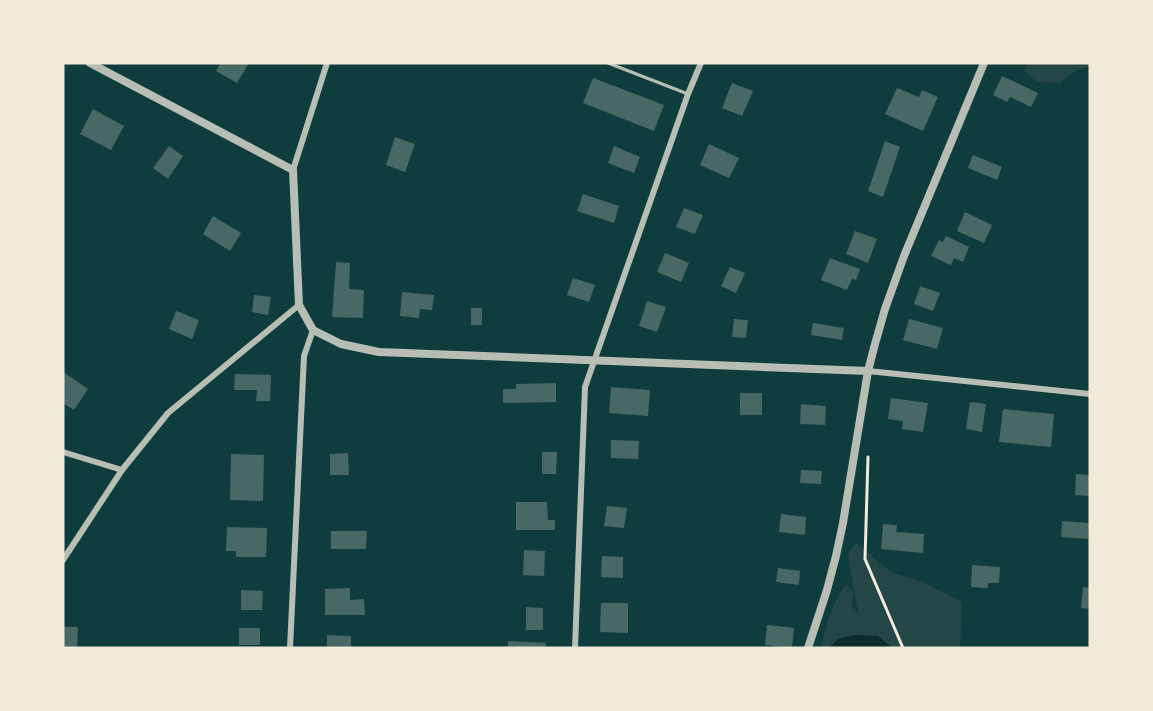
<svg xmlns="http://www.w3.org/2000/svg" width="1153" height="711" font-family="'IBM Plex Sans',sans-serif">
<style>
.green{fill:#244646}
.water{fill:#0a2a2b}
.building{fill:#486865}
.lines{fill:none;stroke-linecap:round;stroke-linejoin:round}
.path{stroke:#f1e9da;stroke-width:3}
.service{stroke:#b8beb3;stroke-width:3}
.minor{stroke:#b8beb3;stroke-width:6}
.tertiary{stroke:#b8beb3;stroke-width:8}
</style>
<rect width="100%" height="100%" fill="#0f3d3e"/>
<g class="green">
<polygon points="1029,63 1090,63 1090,67 1075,71 1060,83 1037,82 1024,71"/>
<path d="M856,543L892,573L921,581L962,602L960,648H892L890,646L838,639L829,648H821C826,626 832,602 846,584L853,591L852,606L858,613L848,554Z"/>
</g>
<polygon class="water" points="854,635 878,636 892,648 829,648 838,639"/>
<g class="building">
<polygon points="220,63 249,63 237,83 216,71"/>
<polygon points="1002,76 1038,93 1031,107 1010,97 1007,102 993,95"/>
<polygon points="593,78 664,105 654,131 583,103"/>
<polygon points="732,83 753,91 742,116 722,108"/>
<polygon points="897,88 919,97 922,90 938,97 923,131 885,114"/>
<polygon points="93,109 124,126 111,150 80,134"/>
<polygon points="395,137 415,144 405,172 386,165"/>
<polygon points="885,141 900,147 883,197 868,191"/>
<polygon points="709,144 739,158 729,178 700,165"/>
<polygon points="169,146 183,156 168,179 153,168"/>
<polygon points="614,146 640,157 634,173 608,163"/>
<polygon points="973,155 1002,167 997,180 968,168"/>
<polygon points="583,194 619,206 614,223 577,211"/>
<polygon points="684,208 703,215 695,234 676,227"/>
<polygon points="965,212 992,225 984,243 957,231"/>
<polygon points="213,216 241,233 230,251 203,234"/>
<polygon points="855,231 877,239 868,263 846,254"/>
<polygon points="946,236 969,247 963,262 954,258 951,265 931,256 939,240 943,242"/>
<polygon points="665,253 689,263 681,282 657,272"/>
<polygon points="830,258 860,269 856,280 852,279 847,290 821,280"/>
<polygon points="336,262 350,263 349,289 364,290 363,318 332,317"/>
<polygon points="730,267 745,273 736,293 721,286"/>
<polygon points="573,278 595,285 589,302 567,295"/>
<polygon points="920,286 940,293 933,311 914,304"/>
<polygon points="402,292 434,295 432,310 420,309 419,318 400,316"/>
<polygon points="254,295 271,297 268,315 252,312"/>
<polygon points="647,301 666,307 657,332 639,326"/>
<rect x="471" y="308" width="11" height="17"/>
<polygon points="176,311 199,320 192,339 169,329"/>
<polygon points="734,319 748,320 746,338 732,337"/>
<polygon points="909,319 943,328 937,349 903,340"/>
<polygon points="813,323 844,328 842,340 811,335"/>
<polygon points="63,372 88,389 74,410 63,403"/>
<polygon points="235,374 271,375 270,401 256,401 257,390 234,390"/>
<polygon points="556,383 556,402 503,403 503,389 516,389 516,384"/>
<polygon points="611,387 650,390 648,416 609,413"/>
<rect x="740" y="393" width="22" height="22"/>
<polygon points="891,398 928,403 923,432 902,429 903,421 888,419"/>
<polygon points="970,402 986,404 982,432 966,429"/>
<polygon points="801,404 826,406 825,425 800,424"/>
<polygon points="1003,409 1054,414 1051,447 999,442"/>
<polygon points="611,440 639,441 638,459 611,458"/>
<polygon points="542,452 557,452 556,474 542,474"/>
<polygon points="348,453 349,475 330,475 330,454"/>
<polygon points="231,454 264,455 263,501 230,500"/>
<polygon points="801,470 822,471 821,484 800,483"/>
<polygon points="1076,474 1090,475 1090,496 1075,495"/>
<polygon points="516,502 547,502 548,520 555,520 555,530 516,530"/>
<polygon points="607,506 627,508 624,528 604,526"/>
<polygon points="781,514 806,517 805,535 779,532"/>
<polygon points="1062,521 1089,523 1088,539 1061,537"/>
<polygon points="883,524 897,525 896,532 924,534 923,553 881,549"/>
<polygon points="227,527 267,528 266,557 236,557 236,551 226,551"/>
<polygon points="331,531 367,531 366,549 331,549"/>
<polygon points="524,550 545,551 544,576 523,575"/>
<polygon points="602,556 623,557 623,578 601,577"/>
<polygon points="972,565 1000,567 999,583 988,583 988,588 971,587"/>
<polygon points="778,568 800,571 799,585 776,582"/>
<polygon points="1083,587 1090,588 1090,609 1081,608"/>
<polygon points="350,588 350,600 364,599 365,615 325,615 325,589"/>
<polygon points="241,590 263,591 262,610 241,610"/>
<polygon points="601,603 628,603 628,633 600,632"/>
<polygon points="526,607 543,608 543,630 526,630"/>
<polygon points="767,625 794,628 792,648 765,645"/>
<polygon points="63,627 78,627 77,648 63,648"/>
<rect x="239" y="628" width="21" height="17"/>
<polygon points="327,635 351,636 351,648 327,648"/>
<polygon points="508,641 546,643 545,648 508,648"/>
</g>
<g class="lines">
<polyline class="path" points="868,457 865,559 903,648"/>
<polyline class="service" points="608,63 688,94"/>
<g class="minor">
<polyline points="293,170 327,63"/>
<polyline points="868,371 1090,394"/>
<polyline points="63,452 122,470"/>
<polyline points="63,560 122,470 168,413 299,305"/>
<polyline points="290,648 304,356 313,330"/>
<polyline points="575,648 585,387 688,94 701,63"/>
</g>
<g class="tertiary">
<polyline points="90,63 293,170 299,305 313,330 341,344 379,352 868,371"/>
<polyline points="808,648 827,590 836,556 843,523 868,371 875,344 885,309 904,256 984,63"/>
</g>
</g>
<rect width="1153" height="711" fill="none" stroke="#f1e9da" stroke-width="129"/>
</svg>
